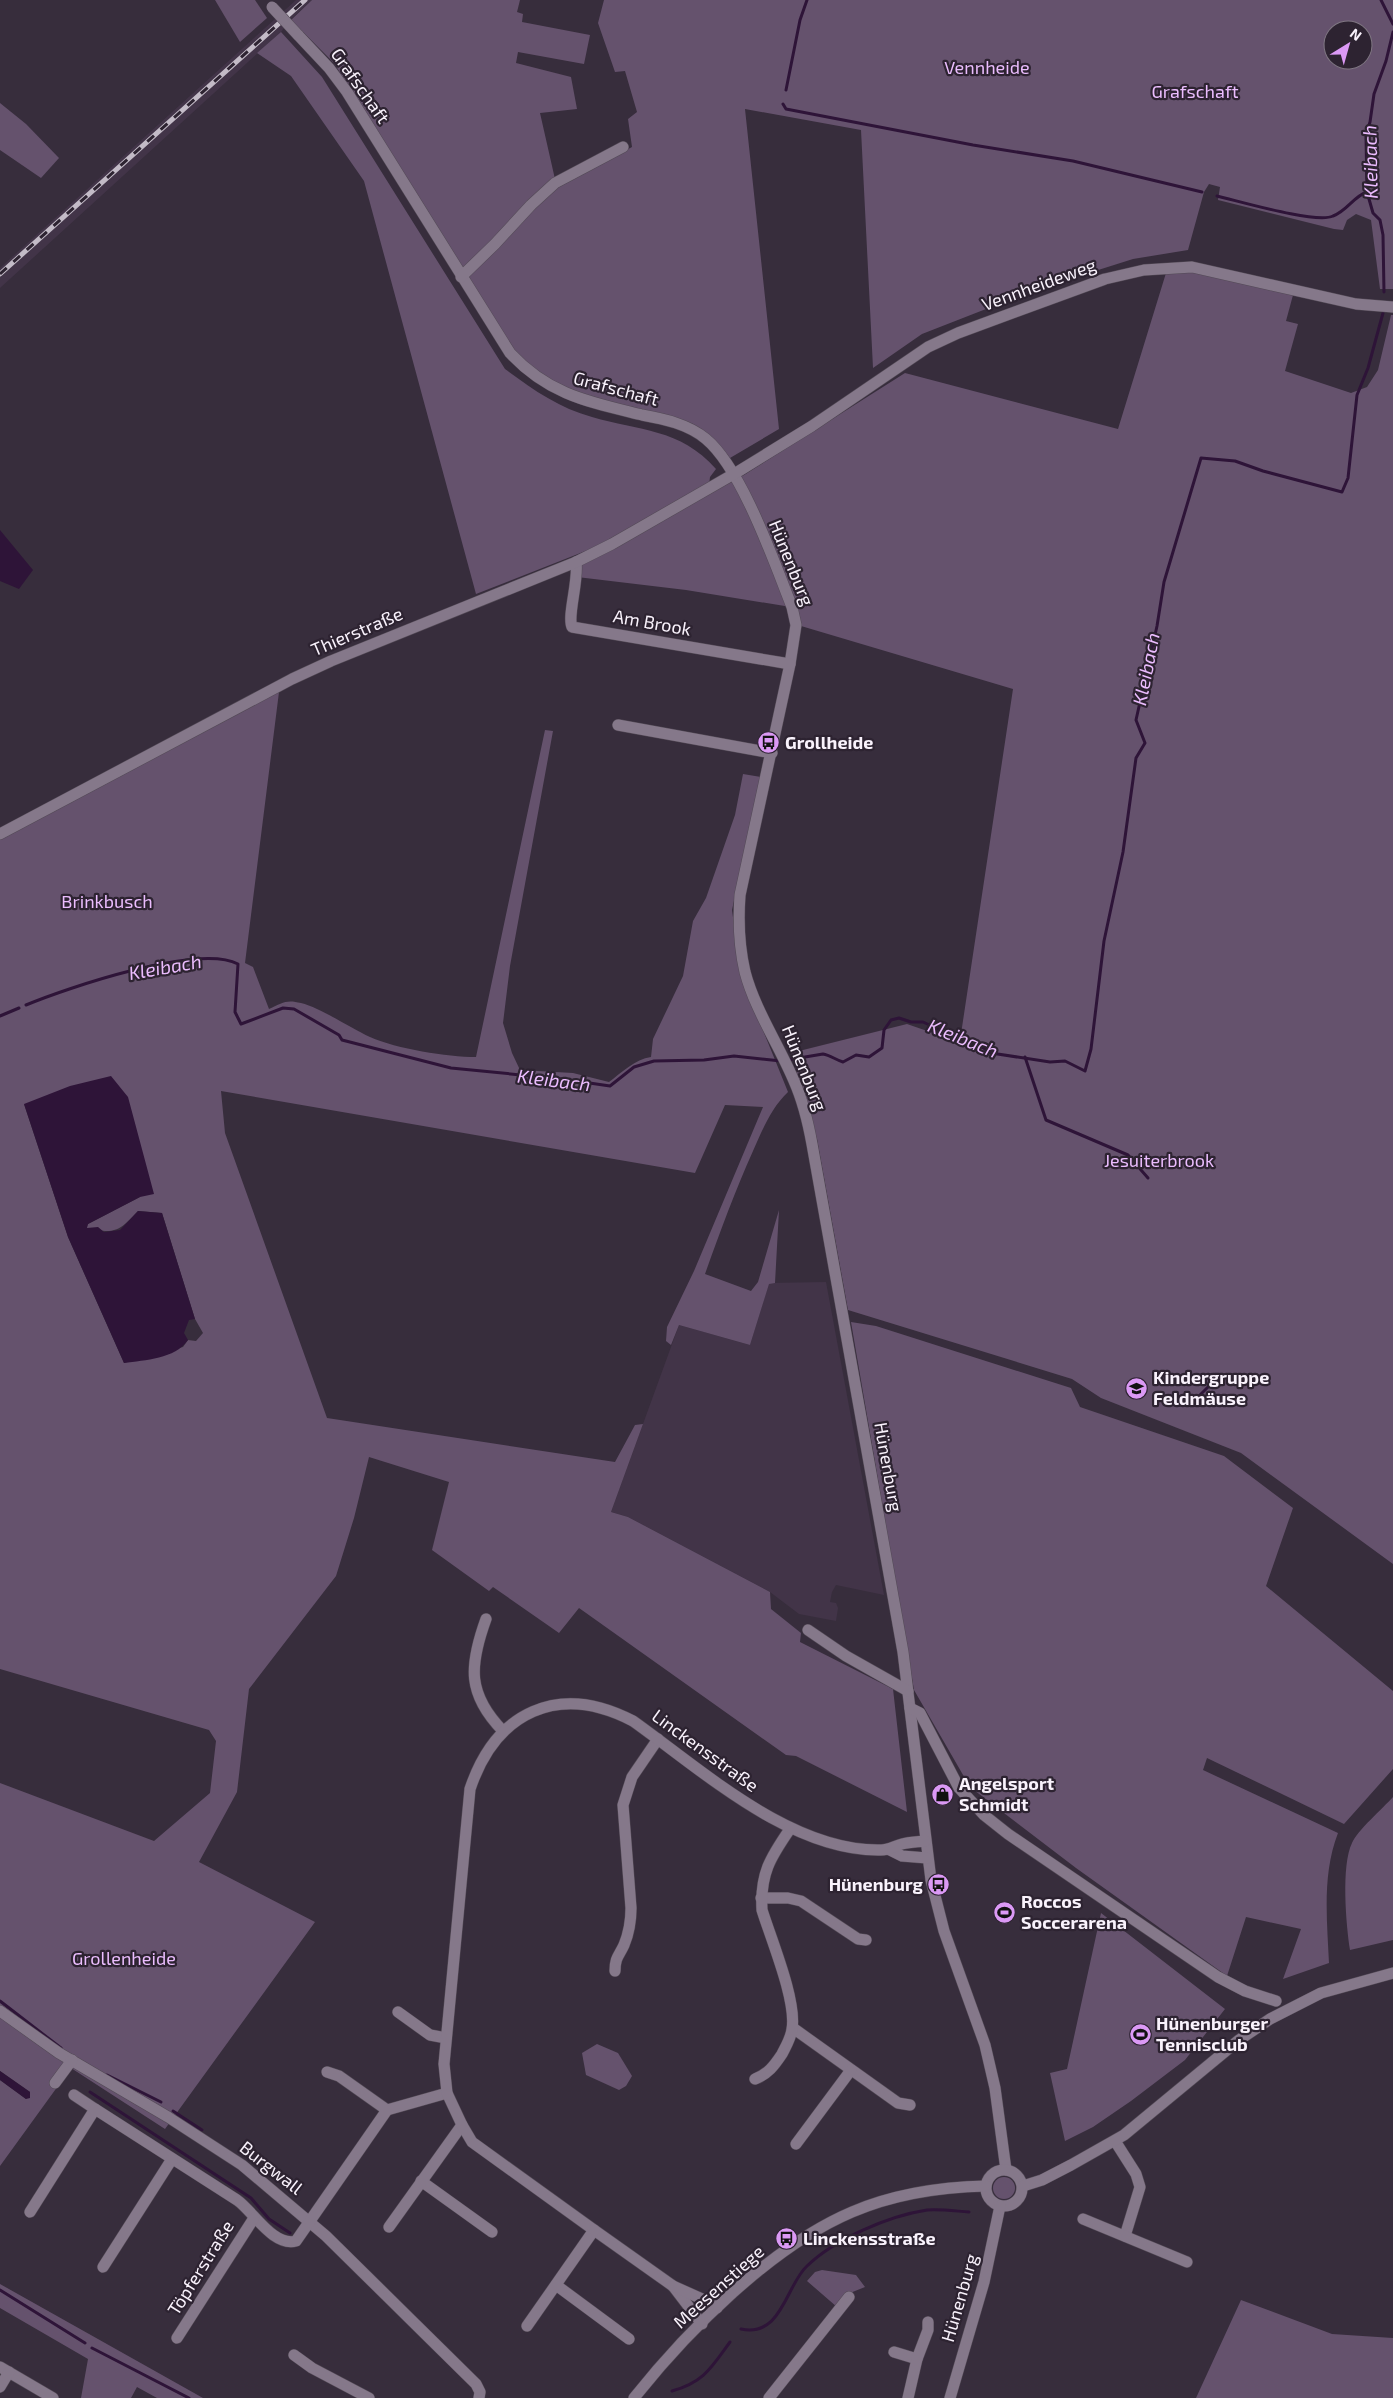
<svg xmlns="http://www.w3.org/2000/svg" width="1393" height="2398" font-family="'Exo 2',sans-serif">
<style>
.built{fill:#423448}
.green{fill:#65526d;fill-rule:evenodd}
.water{fill:#2e1438}
.lines{fill:none;stroke-linecap:round;stroke-linejoin:round}
.stream{stroke:#2e1438;stroke-width:3}
.minor-casing{stroke:#534a56;stroke-width:12}
.minor{stroke:#85788a;stroke-width:11}
.rail-casing{stroke:#c3bbc7;stroke-width:5}
.rail{stroke:#2d2331;stroke-width:3;stroke-dasharray:9;stroke-linecap:butt}
.minor-bridge-casing{stroke:#534a56;stroke-width:12;stroke-linecap:butt}
.minor-bridge{stroke:#85788a;stroke-width:11}
.labels{text-anchor:middle;stroke-width:4.5;stroke-linejoin:round;paint-order:stroke}
.park-label{font-size:18px;fill:#ebbdfe;stroke:#2d2331}
.street-label{font-size:18px;fill:#f9f2fc;stroke:#2d2331}
.poi-label{font-size:18px;font-weight:bold;fill:#f9f2fc;stroke:#2d2331;text-anchor:start}
.water-label{font-size:19px;font-style:italic;fill:#ebbcfe;stroke:#2d2331}
</style>
<rect width="100%" height="100%" fill="#372d3c"/>
<g class="built">
<polygon points="296,0 312,0 291,19 281,32 0,288 0,268"/>
<polygon points="826,1282 884,1595 836,1585 832,1592 830,1602 836,1603 838,1608 836,1621 799,1614 770,1592 628,1517 611,1512 679,1325 750,1345 769,1283"/>
</g>
<g class="green">
<polygon points="215,0 255,0 267,18 240,42"/>
<path d="M312,0H520L517,12L523,14L522,22L590,35L584,64L518,52L516,63L571,77L577,109L540,113L557,188L632,147L628,119L637,112L625,71L615,72L598,23L604,0H1393V289H1380L1371,220L1356,214L1347,220L1343,230L1334,229L1218,200L1220,187L1209,184L1204,192L1188,250L1133,259L1035,290L922,334L873,368L861,130L745,109L779,429L730,458L711,436L693,424L591,399L542,377L515,352L334,63L291,20ZM1333,30H1363V60H1333Z"/>
<path d="M281,32L322,77L505,369C532,389 559,408 592,417C639,431 680,428 716,469L710,477L709,485L611,541L476,594L364,181L291,76L257,53Z"/>
<polygon points="0,103 26,124 59,158 41,178 0,150"/>
<polygon points="1193,270 1293,295 1286,321 1298,324 1285,371 1351,393 1367,387 1378,370 1391,315 1393,315 1393,1564 1241,1453 1101,1398 1072,1379 848,1310 817,1139 791,1053 907,1024 933,1033 961,1034 1013,689 801,626 797,608 686,590 577,577 576,566 744,475 905,373 1118,429 1166,273"/>
<path d="M279,692L245,963L253,967L269,1009C282,1003 286,999 301,1003C321,1008 350,1028 370,1037C397,1049 447,1057 476,1057L545,730L553,731L510,966L503,1023L512,1053L520,1070L573,1073L609,1082C621,1073 635,1059 651,1057L653,1039L683,976L693,921L706,898L735,815L743,774L761,777L732,910L741,976L788,1092C771,1108 762,1131 753,1151C735,1191 720,1232 705,1274L751,1291L758,1282L779,1210L775,1283L769,1284L750,1345L679,1325L671,1345L666,1341L667,1327L694,1271L763,1107L725,1105L695,1173L221,1091L225,1133L327,1418L615,1462L635,1425L643,1424L611,1512L628,1517L770,1592L771,1609L801,1633L800,1642L893,1689L907,1812L796,1756L786,1755L579,1608L559,1633L493,1587L489,1591L432,1550L449,1482L369,1457L354,1518L336,1576L249,1689L237,1792L199,1862L315,1922L165,2129L71,2068L0,2166V2080L26,2099L30,2092L0,2071V1783L154,1841L210,1793L216,1741L209,1730L0,1669V836ZM24,1104L140,1197L88,1224L86,1228C116,1234 118,1232 138,1211L162,1213L195,1319L203,1333L196,1341L188,1340L183,1347L124,1363L68,1237Z"/>
<path d="M851,1322L876,1326L1071,1388L1080,1407L1224,1456L1293,1508L1266,1586L1393,1691V1769L1344,1824L1207,1758L1203,1770L1338,1833C1322,1874 1327,1920 1329,1963L1283,1979L1301,1929L1246,1917L1227,1976L1076,1868L970,1787L914,1690Z"/>
<path d="M1393,1797V1940L1350,1950C1346,1925 1341,1865 1352,1843C1357,1831 1383,1808 1393,1797Z"/>
<polygon points="1101,1913 1225,2009 1185,2060 1131,2101 1093,2127 1065,2141 1050,2073 1067,2069"/>
<polygon points="597,2044 618,2053 632,2076 626,2086 619,2090 586,2075 582,2053"/>
<circle cx="1004" cy="2188" r="11"/>
<polygon points="822,2270 856,2275 865,2287 850,2293 837,2307 807,2281 815,2272"/>
<polygon points="0,2284 203,2398 157,2398 137,2387 131,2398 81,2398 88,2359 0,2308"/>
<polygon points="1241,2300 1332,2334 1393,2338 1393,2398 1196,2398"/>
</g>
<g class="water">
<polygon points="0,530 33,570 19,589 0,581"/>
<path d="M111,1076L128,1097L154,1194L140,1197L88,1224L87,1228L98,1227L104,1232L120,1230L138,1211L162,1213L195,1319L189,1320L184,1333L188,1340C175,1359 145,1360 124,1363L68,1237L24,1104L70,1086Z"/>
<polygon points="0,2071 30,2092 30,2098 26,2099 0,2080"/>
</g>
<g class="lines">
<g class="stream">
<polyline points="1381,0 1393,24"/>
<polyline points="786,90 800,20 807,0"/>
<polyline points="783,104 786,109 973,145 1073,161 1202,192"/>
<path d="M1217,196C1239,201 1316,224 1333,216C1347,211 1354,196 1367,192"/>
<polyline points="1384,292 1383,235 1380,220 1373,213 1367,192 1366,135 1370,122 1374,94 1386,61 1393,32"/>
<path d="M26,1005C67,988 199,943 238,964L235,1012L241,1024L283,1008L294,1009L339,1035L342,1040L451,1068L562,1079L610,1086L634,1067L654,1061L704,1060L734,1056L781,1061"/>
<polyline points="0,1016 19,1008"/>
<polyline points="1025,1057 1046,1120 1128,1155 1148,1178"/>
<path d="M787,1060L823,1054C830,1055 836,1060 843,1062L856,1055L869,1057L882,1048L884,1030L891,1020L899,1018L911,1022H923L966,1042L979,1045L991,1053L1050,1062L1065,1061L1085,1071L1091,1049L1104,941L1123,852L1136,758L1145,743L1136,720L1157,626L1164,582L1201,458L1235,461L1263,471L1342,492L1348,478L1357,395L1368,368L1383,313"/>
<polyline points="1198,1397 1214,1381"/>
<polyline points="0,2001 61,2048"/>
<polyline points="107,2075 161,2102"/>
<polyline points="90,2092 251,2198 269,2219 290,2233"/>
<polyline points="173,2111 202,2130"/>
<polyline points="0,2290 85,2343"/>
<path d="M741,2329C782,2338 786,2285 807,2266C835,2239 888,2216 927,2210C941,2209 955,2211 969,2212"/>
<polyline points="92,2348 189,2398"/>
<path d="M672,2391C704,2382 711,2368 730,2342"/>
</g>
<defs>
<g id="minor">
<path d="M298,35L329,68L347,92L510,353C549,395 589,402 642,415C664,419 688,424 706,439C742,469 774,562 792,607L796,625L790,664L740,895C738,922 739,946 745,972C755,1010 779,1045 794,1081C803,1101 808,1122 812,1144L903,1652L931,1880L944,1931L985,2045L995,2088L1006,2170"/>
<polyline points="461,277 495,244 531,205 555,183 623,147"/>
<path d="M576,562C579,580 567,616 572,627L790,664"/>
<polyline points="618,725 772,753"/>
<polyline points="0,834 292,679 331,661 576,562 612,544 739,471 812,426 928,347 958,333 1105,279 1144,270 1192,267 1356,304 1393,307"/>
<path d="M486,1619C469,1666 467,1694 503,1731"/>
<polyline points="808,1630 846,1656 908,1691"/>
<polyline points="910,1708 920,1713 959,1788 984,1815 1008,1834 1218,1977 1245,1991 1276,2001"/>
<polyline points="890,1850 902,1856 927,1858"/>
<polyline points="761,1898 788,1898 801,1901 858,1939 866,1940"/>
<path d="M615,1971C615,1957 619,1956 624,1945C629,1933 631,1920 631,1908L623,1805L632,1777L658,1739"/>
<polyline points="0,2011 59,2053 168,2117 242,2165 326,2236 476,2384 480,2392 479,2398"/>
<polyline points="398,2012 430,2035 446,2038"/>
<polyline points="793,2028 898,2103 910,2105"/>
<polyline points="327,2072 339,2076 387,2110"/>
<path d="M755,2079C768,2074 774,2066 782,2054C786,2046 791,2038 792,2029C797,2001 771,1939 762,1910C760,1874 770,1858 790,1829"/>
<polyline points="55,2083 72,2060"/>
<polyline points="74,2095 95,2109"/>
<polyline points="1115,2141 1136,2174 1140,2187 1125,2236"/>
<polyline points="796,2144 851,2070"/>
<circle cx="1004" cy="2188" r="18"/>
<polyline points="421,2181 492,2232"/>
<polyline points="1023,2186 1042,2180 1071,2165 1124,2135 1239,2040 1270,2019 1321,1993 1393,1973"/>
<path d="M30,2212L95,2109L237,2200C253,2211 273,2247 296,2241L387,2110L447,2093"/>
<polyline points="1083,2219 1187,2262"/>
<polyline points="389,2227 462,2125"/>
<polyline points="103,2267 172,2159"/>
<polyline points="556,2285 629,2339"/>
<polyline points="673,2286 702,2324"/>
<path d="M717,2308L711,2303L673,2286L594,2230L472,2142L462,2125L447,2093L444,2064L470,1789C496,1712 558,1682 633,1721C702,1770 791,1852 881,1850C889,1850 894,1846 902,1844C910,1842 918,1842 925,1841"/>
<polyline points="527,2326 594,2230"/>
<polyline points="177,2338 254,2218"/>
<polyline points="894,2352 917,2359"/>
<polyline points="294,2355 312,2368 369,2398"/>
<polyline points="0,2367 53,2398"/>
<polyline points="0,2387 9,2372"/>
<path d="M634,2398C688,2330 772,2246 852,2212C894,2194 941,2187 986,2186"/>
<polyline points="769,2398 849,2297"/>
<polyline points="908,2398 917,2359 928,2330 928,2322"/>
<polyline points="950,2398 984,2282 1000,2206"/>
</g>
</defs>
<use href="#minor" class="minor-casing"/>
<use href="#minor" class="minor"/>
<defs>
<polyline id="rail" points="0,274 305,0"/>
</defs>
<use href="#rail" class="rail-casing"/>
<use href="#rail" class="rail"/>
<defs>
<polyline id="minor-bridge" points="272,7 298,35"/>
</defs>
<use href="#minor-bridge" class="minor-bridge-casing"/>
<use href="#minor-bridge" class="minor-bridge"/>
</g>
<defs>
<symbol id="bus-disc" viewBox="-11 -11 22 22"><circle r="9.5" fill="#db99f5" stroke="#2d2331"/><path d="M-5-6H5V4H4V6H2V4H-2V6H-4V4H-5ZM-3.5-4V0h7V-4ZM-3.5 1.2v1.5H-2V1.2ZM2 1.2v1.5H3.5V1.2Z" fill="#111"/></symbol>
<symbol id="school-disc" viewBox="-11 -11 22 22"><circle r="9.5" fill="#db99f5" stroke="#2d2331"/><path d="M0-5L7-2L0 1L-7-2ZM-4 1L0 2.5L4 1V4Q0 6-4 4Z" fill="#111"/></symbol>
<symbol id="shop-disc" viewBox="-11 -11 22 22"><circle r="9.5" fill="#db99f5" stroke="#2d2331"/><path d="M-5-2.5h2.3a2.7 3.5 0 0 1 5.4 0H5L5.5 6h-11ZM-1.5-2.5h3a1.5 2.3 0 0 0-3 0Z" fill="#111"/></symbol>
<symbol id="stadium-disc" viewBox="-11 -11 22 22"><circle r="9.5" fill="#db99f5" stroke="#2d2331"/><path d="M0-5a6.5 5 0 1 0 0 10a6.5 5 0 1 0 0-10ZM-3.5-1.8h7v3.6h-7Z" fill="#111"/></symbol>
</defs>
<g fill-rule="evenodd">
<use href="#bus-disc" x="756" y="730" width="25" height="25"/>
<use href="#school-disc" x="1124" y="1376" width="25" height="25"/>
<use href="#shop-disc" x="930" y="1782" width="25" height="25"/>
<use href="#bus-disc" x="926" y="1872" width="25" height="25"/>
<use href="#stadium-disc" x="992" y="1900" width="25" height="25"/>
<use href="#stadium-disc" x="1128" y="2022" width="25" height="25"/>
<use href="#bus-disc" x="774" y="2226" width="25" height="25"/>
</g>
<g class="labels">
<g class="park-label">
<text x="987" y="74">Vennheide</text>
<text x="1195" y="98">Grafschaft</text>
<text x="107" y="908">Brinkbusch</text>
<text x="1159" y="1167">Jesuiterbrook</text>
<text x="124" y="1965">Grollenheide</text>
</g>
<g class="street-label">
<text transform="translate(360 86) rotate(55)" y="6">Grafschaft</text>
<text transform="translate(1039 285) rotate(-20)" y="6">Vennheideweg</text>
<text transform="translate(616 389) rotate(15)" y="6">Grafschaft</text>
<text transform="translate(791 563) rotate(68)" y="6">Hünenburg</text>
<text transform="translate(652 623) rotate(10)" y="6">Am Brook</text>
<text transform="translate(357 632) rotate(-23)" y="6">Thierstraße</text>
<text transform="translate(804 1068) rotate(68)" y="6">Hünenburg</text>
<text transform="translate(888 1467) rotate(80)" y="6">Hünenburg</text>
<text transform="translate(705 1751) rotate(36)" y="6">Linckensstraße</text>
<text transform="translate(271 2168) rotate(38)" y="6">Burgwall</text>
<text transform="translate(201 2268) rotate(-58)" y="6">Töpferstraße</text>
<text transform="translate(719 2287) rotate(-42)" y="6">Meesenstiege</text>
<text transform="translate(960 2298) rotate(-74)" y="6">Hünenburg</text>
</g>
<g class="poi-label">
<text x="785" y="749">Grollheide</text>
<text x="1153" y="1384">Kindergruppe<tspan x="1153" dy="21">Feldmäuse</tspan></text>
<text x="959" y="1790">Angelsport<tspan x="959" dy="21">Schmidt</tspan></text>
<text x="923" y="1891" text-anchor="end">Hünenburg</text>
<text x="1021" y="1908">Roccos<tspan x="1021" dy="21">Soccerarena</tspan></text>
<text x="1156" y="2030">Hünenburger<tspan x="1156" dy="21">Tennisclub</tspan></text>
<text x="803" y="2245">Linckensstraße</text>
</g>
<g class="water-label">
<text transform="translate(1370 162) rotate(-91)" y="7">Kleibach</text>
<text transform="translate(1146 669) rotate(-79)" y="7">Kleibach</text>
<text transform="translate(165 967) rotate(-10)" y="7">Kleibach</text>
<text transform="translate(963 1038) rotate(22)" y="7">Kleibach</text>
<text transform="translate(554 1080) rotate(7)" y="7">Kleibach</text>
</g>
</g>
<g transform="translate(1348 45) rotate(37)"><circle r="24" fill="#2d2331" stroke="#7f7682"/>
<path d="M0-4L9 19L0 12L-9 19Z" fill="#db99f5"/>
<text y="-8" font-size="14" font-weight="bold" text-anchor="middle" fill="#f9f2fc">N</text>
</g>
</svg>
